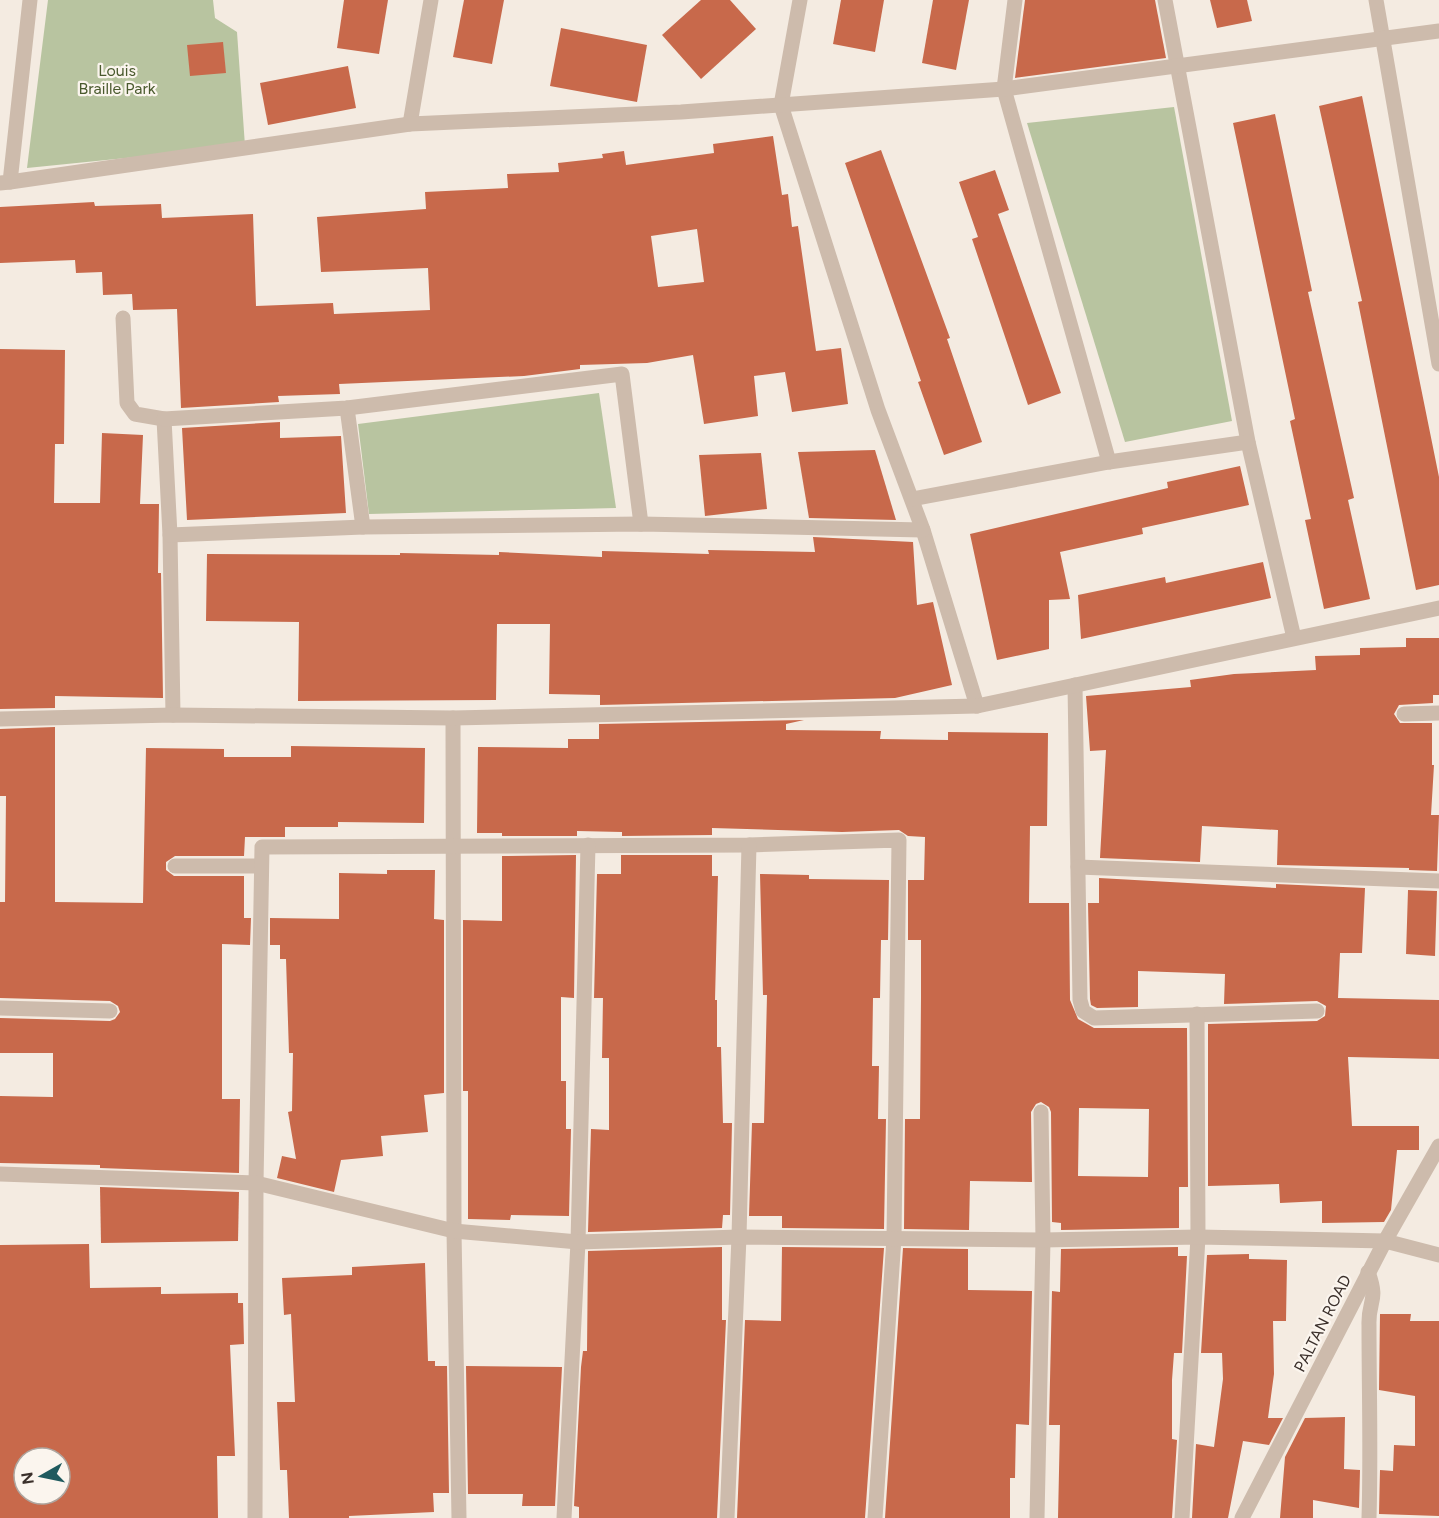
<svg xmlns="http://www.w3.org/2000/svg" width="1439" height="1518" font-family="Figtree,sans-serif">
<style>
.green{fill:#b8c4a0}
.building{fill:#c8694b;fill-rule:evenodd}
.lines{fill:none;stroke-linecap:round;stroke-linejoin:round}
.minor{stroke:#cdbbac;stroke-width:15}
.tertiary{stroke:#cdbbac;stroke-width:15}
.labels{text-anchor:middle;stroke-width:4.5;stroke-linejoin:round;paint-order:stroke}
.park-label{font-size:16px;fill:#4a5a2e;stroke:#fbf5ee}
.street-label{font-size:16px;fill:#3b302b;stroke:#fbf5ee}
</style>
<rect width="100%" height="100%" fill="#f4ebe1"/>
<g class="green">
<polygon points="48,0 213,0 215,18 237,32 245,146 27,168"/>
<polygon points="1174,107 1232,421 1125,442 1027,123"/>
<polygon points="599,393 616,508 369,514 358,424"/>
</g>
<g class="building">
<polygon points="344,0 388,0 379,54 337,48"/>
<polygon points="464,0 504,0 492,64 453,57"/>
<polygon points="701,0 730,0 756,29 701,79 662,35"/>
<polygon points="841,0 884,0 875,52 833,44"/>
<polygon points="933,0 969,0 956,70 922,63"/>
<polygon points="1025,0 1155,0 1166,58 1015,78"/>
<polygon points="1210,0 1247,0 1252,21 1217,28"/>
<polygon points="561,28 647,45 637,102 550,86"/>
<polygon points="223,42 226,73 190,76 187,45"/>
<polygon points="348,66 356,108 268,125 260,83"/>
<polygon points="1362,96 1439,477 1439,585 1416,590 1358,302 1362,301 1319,106"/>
<polygon points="1275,114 1312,291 1308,292 1354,498 1348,500 1370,599 1324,609 1305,520 1311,519 1290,421 1295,419 1233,123"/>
<path d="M773,136L782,195L788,194L792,227L798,226L816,351L841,348L848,404L792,412L785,372L754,376L758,416L704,424L693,355L647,363L580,365V369L524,376L339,384L340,394L278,396L279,402L181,408L177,309L133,310L132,294L103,295L102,272L76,273L75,260L0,263V207L94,202L95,206L161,204L162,218L253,214L256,306L333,303L334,314L430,310L428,268L321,272L317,217L426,209L425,192L508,188L507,174L559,172L558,163L603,158L602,154L624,151L626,165L714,153L713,144ZM697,229L704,282L658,287L651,236Z"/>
<polygon points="881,150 950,338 947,339 982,442 944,455 918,382 921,381 845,163"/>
<polygon points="995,170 1009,210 998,214 1061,393 1028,405 972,239 978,237 959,182"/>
<polygon points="0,349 65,350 64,444 55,444 54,503 100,503 102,433 143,435 140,504 159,504 158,573 161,573 163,698 55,696 55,708 0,709"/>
<polygon points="280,422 280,438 341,436 346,513 187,520 182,428"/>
<polygon points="875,450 896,520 809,518 798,452"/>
<polygon points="761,453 767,509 705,516 699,455"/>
<polygon points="1240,466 1249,505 1142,528 1143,534 1060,552 1070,599 1049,600 1049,649 997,660 970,534 1168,488 1167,482"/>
<polygon points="813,537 913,542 917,605 933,602 952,685 895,698 600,705 600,695 549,694 550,624 497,624 496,700 298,701 299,622 206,621 207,554 400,555 400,553 499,555 499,552 602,557 602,551 709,554 708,550 815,552"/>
<polygon points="1263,562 1271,598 1081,639 1078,595 1165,577 1166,583"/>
<polygon points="1406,638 1439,638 1439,695 1433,695 1433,703 1399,705 1394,714 1400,723 1432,723 1432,765 1434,765 1431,815 1439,815 1437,871 1409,870 1409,868 1277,865 1278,830 1202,826 1200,862 1100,858 1106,750 1090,751 1086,696 1191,687 1190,680 1234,674 1316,670 1315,656 1360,655 1360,648 1406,647"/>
<path d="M804,720L786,724V730L881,731L880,739L948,740V732L1048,733L1047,826H1030L1029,903H1069L1070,1000L1078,1019L1094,1028H1187L1188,1187H1179V1228L1061,1230V1223L1052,1222L1051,1112L1049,1107L1041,1102L1036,1104L1031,1112L1032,1182L970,1181L969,1230L904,1229L905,1119H920L921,998V940H908V880H924L925,837L908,836L899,830L842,832L712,828V835L622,836V832L577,831V836H502V833H477L478,747L568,748V739H599V724ZM1079,1108L1149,1109L1148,1177L1078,1176Z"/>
<polygon points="55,727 55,902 143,903 146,748 224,749 224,757 291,757 291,746 425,748 424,823 338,822 338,827 285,827 285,837 245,837 244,856 175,856 166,862 166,870 174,876 244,876 244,918 251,918 250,945 222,944 222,1099 240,1099 239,1173 100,1168 100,1165 0,1163 0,1096 53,1097 53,1053 0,1053 0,1018 110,1021 115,1019 120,1012 118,1006 110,1001 0,998 0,902 5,902 6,796 0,796 0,729"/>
<polygon points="576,855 574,998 561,997 561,1081 566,1081 566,1129 571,1129 569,1216 511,1215 510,1220 468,1219 468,1091 463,1091 463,920 502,921 502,856"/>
<polygon points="621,855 712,855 712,876 718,876 715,1000 717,1000 717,1047 721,1047 723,1123 732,1123 730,1215 723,1215 722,1228 588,1232 591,1129 609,1130 609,1058 602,1058 603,998 594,998 597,874 621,874"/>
<polygon points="387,870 435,870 434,919 444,920 444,1093 424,1095 428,1132 381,1136 383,1156 341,1160 334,1192 277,1178 282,1156 296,1159 288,1112 292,1111 293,1053 289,1053 286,959 280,959 280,945 270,945 270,918 339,919 339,873 387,874"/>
<polygon points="760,874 809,875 809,879 889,880 888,940 881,940 880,998 873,998 872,1066 879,1066 878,1119 886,1119 884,1229 782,1228 782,1216 749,1216 752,1123 764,1123 767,995 763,995"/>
<polygon points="1099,878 1276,888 1276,884 1365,888 1362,953 1340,953 1338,998 1439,1000 1439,1059 1348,1057 1352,1126 1419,1126 1419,1150 1397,1150 1391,1210 1384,1222 1322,1223 1322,1201 1280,1203 1279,1184 1208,1186 1208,1024 1317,1021 1325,1016 1326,1006 1317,1001 1224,1004 1225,974 1138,971 1138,1007 1097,1008 1091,1005 1090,999 1088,903 1099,903"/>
<polygon points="1408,890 1437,891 1435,956 1406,954"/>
<polygon points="100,1187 239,1192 238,1241 101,1243"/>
<path d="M89,1244L90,1288L161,1287V1294L238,1293V1303H243L244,1344L230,1345L235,1456H217L218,1518H0V1245ZM24,1458H60V1494H24Z"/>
<polygon points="722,1247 722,1320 726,1320 717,1518 579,1518 579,1507 574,1506 581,1367 583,1351 587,1351 588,1251"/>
<polygon points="782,1247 884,1248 865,1518 737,1518 745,1320 781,1321"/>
<polygon points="1178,1247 1178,1256 1187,1256 1182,1353 1174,1353 1172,1380 1172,1439 1177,1440 1172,1518 1058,1518 1060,1425 1049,1425 1052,1291 1060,1292 1061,1249"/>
<polygon points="903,1248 968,1249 968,1290 1032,1291 1029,1425 1016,1424 1015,1478 1010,1478 1010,1518 885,1518"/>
<polygon points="1249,1254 1249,1259 1287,1260 1286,1321 1273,1321 1274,1374 1268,1418 1283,1418 1269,1445 1243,1441 1228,1518 1192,1518 1196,1444 1214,1447 1223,1379 1222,1353 1201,1353 1207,1255"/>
<polygon points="425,1263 428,1361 435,1361 435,1366 447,1366 449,1493 433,1493 434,1512 349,1516 349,1518 289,1518 287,1470 280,1470 277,1402 295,1402 291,1314 284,1315 282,1278 352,1275 352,1267"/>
<polygon points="1380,1314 1411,1314 1410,1321 1439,1321 1439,1516 1379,1514 1380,1470 1393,1471 1394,1445 1415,1446 1415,1396 1379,1390"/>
<polygon points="466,1366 562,1367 555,1506 522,1506 523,1494 468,1494"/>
<polygon points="1345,1417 1344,1469 1360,1470 1359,1508 1313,1500 1313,1518 1280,1518 1285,1457 1305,1418"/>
</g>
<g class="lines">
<g class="minor">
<polyline points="800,0 781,105 878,410 923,530 977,706"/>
<polyline points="1015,0 1004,89 1109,462"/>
<polyline points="1165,0 1248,442 1294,638"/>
<polyline points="1376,0 1439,364"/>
<polyline points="410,124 431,0"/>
<polyline points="10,182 410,124 681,112 1004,89 1439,31"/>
<polyline points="123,318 127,403 135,414 164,419 170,535 173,715"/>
<polyline points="347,408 363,527"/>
<polyline points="164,419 347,408 622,374 641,524"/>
<polyline points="912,499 1109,462 1248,442"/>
<polyline points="170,535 363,527 641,524 923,530"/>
<polyline points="1075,685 1080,1000 1083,1011 1094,1018 1317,1011"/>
<polyline points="1404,714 1439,713"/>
<polyline points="453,718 454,1231 459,1518"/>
<polyline points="0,719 173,715 453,718 977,706 1439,608"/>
<polyline points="175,866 261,866"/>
<polyline points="1078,867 1439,881"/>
<polyline points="0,1008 110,1011"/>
<path d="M1368,1272C1379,1302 1368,1300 1369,1325C1369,1390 1371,1454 1369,1518"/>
<polyline points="255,1518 256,1183 262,847 749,845 899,840 894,1238 875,1518"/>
<polyline points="564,1518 578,1242 588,845"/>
<polyline points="727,1518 739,1237 749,845"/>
<polyline points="1037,1518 1043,1240 1041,1112"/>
<polyline points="1182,1518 1198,1237 1197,1014"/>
<polyline points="1242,1518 1385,1241 1439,1146"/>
</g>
<g class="tertiary">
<polyline points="0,183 10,182 30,0"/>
<polyline points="0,1174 256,1183 454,1231 578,1242 739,1237 1043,1240 1198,1237 1385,1241 1439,1255"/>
</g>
</g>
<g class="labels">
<g class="park-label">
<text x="117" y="76">Louis<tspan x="117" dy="18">Braille Park</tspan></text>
</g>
<g class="street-label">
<text transform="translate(1322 1323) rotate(-63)" y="6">PALTAN ROAD</text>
</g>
</g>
<g transform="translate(42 1476) rotate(261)"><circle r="28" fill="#fbf5ee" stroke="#aea6a0" stroke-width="1.5"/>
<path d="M0-4.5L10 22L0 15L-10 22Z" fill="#1f5a5e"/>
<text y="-9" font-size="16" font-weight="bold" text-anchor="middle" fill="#3b302b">N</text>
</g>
</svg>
